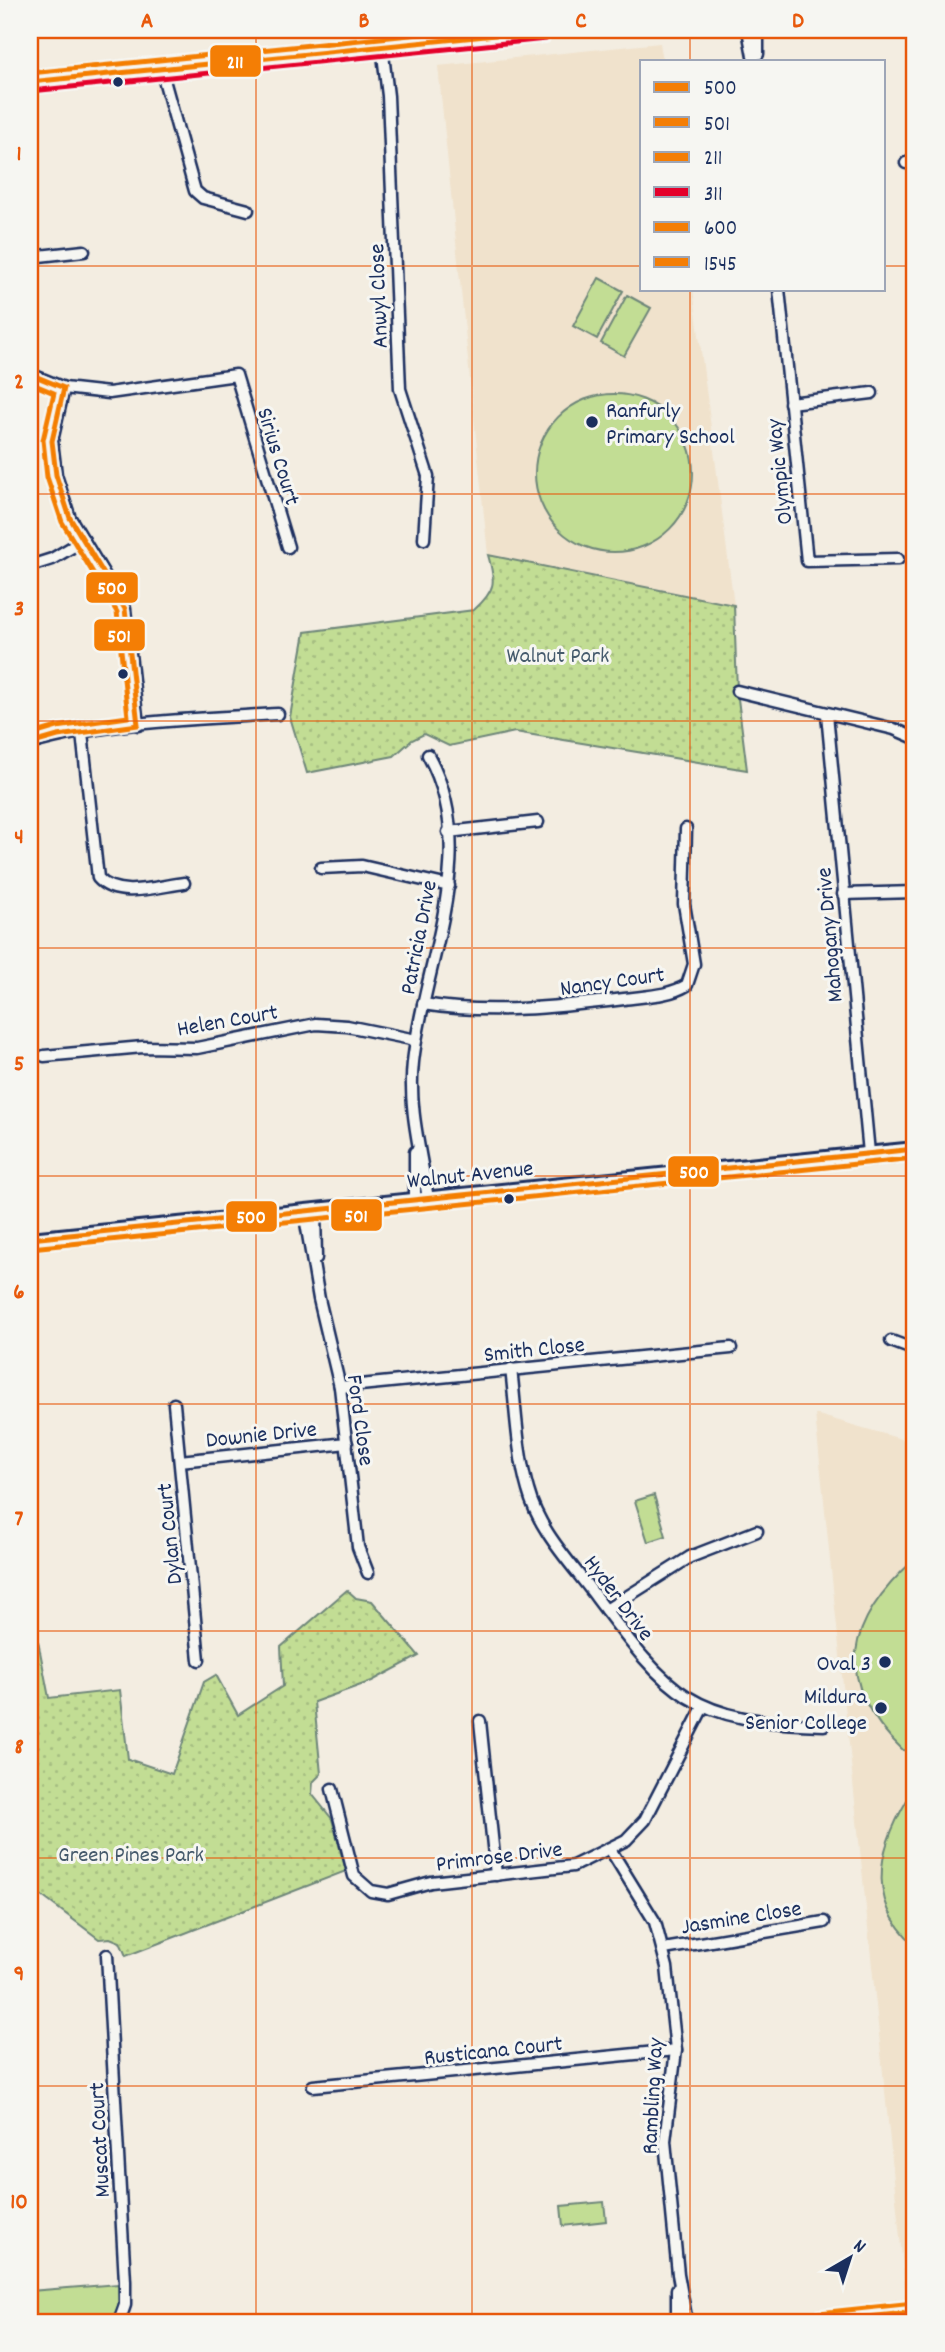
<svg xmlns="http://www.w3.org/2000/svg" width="945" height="2352" font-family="Dekko,sans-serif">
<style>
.built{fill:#f0e2cc}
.grass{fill:#c2dd94;stroke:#6e8679;stroke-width:2}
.park{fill:url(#park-dots);stroke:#6e8679;stroke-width:2}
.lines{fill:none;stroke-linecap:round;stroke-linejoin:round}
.minor-casing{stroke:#1b2f5e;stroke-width:15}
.tertiary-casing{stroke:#1b2f5e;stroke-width:18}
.trunk-casing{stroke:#1b2f5e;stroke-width:21}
.minor{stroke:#f6f6f2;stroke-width:10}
.tertiary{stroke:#f6f6f2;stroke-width:12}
.trunk{stroke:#f6f6f2;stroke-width:16}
.bus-1-casing{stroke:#f6f6f2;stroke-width:10}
.bus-2-casing{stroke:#f6f6f2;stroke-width:10}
.bus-3-casing{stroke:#f6f6f2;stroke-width:10}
.bus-4-casing{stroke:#f6f6f2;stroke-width:10}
.bus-5-casing{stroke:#f6f6f2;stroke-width:10}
.bus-6-casing{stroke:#f6f6f2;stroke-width:10}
.bus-1{stroke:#f47e05;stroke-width:5}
.bus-2{stroke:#f47e05;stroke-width:5}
.bus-3{stroke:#f47e05;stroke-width:5}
.bus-4{stroke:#e4002b;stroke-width:5}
.bus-5{stroke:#f47e05;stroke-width:5}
.bus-6{stroke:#f47e05;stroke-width:5}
.grid{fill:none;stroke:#e8590c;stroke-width:2;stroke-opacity:0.55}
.bus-dot{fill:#1b2f5e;stroke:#f6f6f2;stroke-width:2.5}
.labels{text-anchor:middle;stroke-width:6;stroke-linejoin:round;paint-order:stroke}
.street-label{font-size:23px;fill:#1b2f5e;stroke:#f6f6f2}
.poi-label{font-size:23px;fill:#1b2f5e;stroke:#f6f6f2;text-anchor:end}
.park-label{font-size:23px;fill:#455a6c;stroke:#f6f6f2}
.line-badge{stroke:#f6f6f2;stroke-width:2.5}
.badge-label{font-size:19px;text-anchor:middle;font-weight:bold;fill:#fff}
.neatline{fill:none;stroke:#e8590c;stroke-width:2.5}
.grid-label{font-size:23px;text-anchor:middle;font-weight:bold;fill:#e8590c}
</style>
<defs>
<pattern id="park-dots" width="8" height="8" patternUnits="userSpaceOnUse" patternTransform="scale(1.75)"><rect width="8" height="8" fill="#c2dd94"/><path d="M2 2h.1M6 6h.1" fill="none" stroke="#a6be82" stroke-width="1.8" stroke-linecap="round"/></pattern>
</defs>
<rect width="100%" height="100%" fill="#f3ede1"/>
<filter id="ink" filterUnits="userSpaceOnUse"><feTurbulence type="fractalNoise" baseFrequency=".0143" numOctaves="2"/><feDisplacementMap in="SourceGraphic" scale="14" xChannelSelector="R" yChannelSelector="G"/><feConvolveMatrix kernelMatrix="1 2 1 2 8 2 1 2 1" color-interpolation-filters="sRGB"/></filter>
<g filter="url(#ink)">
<g class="built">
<polygon points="660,43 663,61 642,61 642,289 693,289 734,605 488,555 438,66"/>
<polygon points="815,1414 915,1443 915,2285 905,2286"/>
</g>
<g class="grass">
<polygon points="599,278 623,291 597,339 573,326"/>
<polygon points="627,295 651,308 624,356 601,343"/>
<circle cx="614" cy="473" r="79"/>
<polygon points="654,1495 666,1536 648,1542 635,1501"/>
<path d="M915,1559V1751L903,1750C830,1681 847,1620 915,1559Z"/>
<path d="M915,1787V1945C861,1897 881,1840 915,1787Z"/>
<polygon points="604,2202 606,2221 563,2226 561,2206"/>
<polygon points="118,2284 119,2304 111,2322 30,2322 30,2291"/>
</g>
<g class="park">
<path d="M488,555L734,605L737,691L747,770L515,732L449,746L424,734L412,740L394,756L307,773L290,717L305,632L474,610C496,590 496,582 488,555Z"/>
<polygon points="347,1590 356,1598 372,1601 419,1656 372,1681 314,1702 321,1774 313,1782 312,1794 332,1819 346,1871 126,1956 120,1942 110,1938 99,1939 30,1887 30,1641 38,1641 49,1698 120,1690 128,1759 172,1774 204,1682 216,1675 238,1715 283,1686 281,1647"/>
</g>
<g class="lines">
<defs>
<g id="minor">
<polyline points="748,30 754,61"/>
<polyline points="758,30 758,54"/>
<polyline points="382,46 388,96 400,389 428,476 424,539"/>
<polyline points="161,69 195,191 203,198 248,210"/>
<polyline points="906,163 915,162"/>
<polyline points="30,257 84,251"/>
<polyline points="779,289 807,561 898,559"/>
<polyline points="30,374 64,388 109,393 236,375 288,547"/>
<polyline points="64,388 52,441 56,475 70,518 125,609 138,725"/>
<polyline points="790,403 872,393"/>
<polyline points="30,566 52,559 84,540"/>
<polyline points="737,691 894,729 915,738"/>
<polyline points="827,714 869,1153"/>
<path d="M82,733L98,878C117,900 159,886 184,883"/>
<path d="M30,744C108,721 197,719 278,714"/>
<path d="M428,755C482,852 424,961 413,1062C408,1108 421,1153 428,1199"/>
<polyline points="448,832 538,822"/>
<polyline points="321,868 362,866 449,886"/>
<polyline points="843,894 915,892"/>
<path d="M423,1004C490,1015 558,1007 624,999C646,996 669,996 687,985L694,964L684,904L686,829"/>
<polyline points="44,1056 143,1047 197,1048 316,1024 347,1026 416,1040"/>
<polyline points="415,1152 415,1200"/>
<polyline points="315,1210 316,1258"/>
<polyline points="304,1211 319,1299 340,1387 358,1547 368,1573"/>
<polyline points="891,1341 915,1350"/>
<path d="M511,1369C516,1409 517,1452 528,1490C538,1528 567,1559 590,1589C669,1694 686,1722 824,1725"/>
<polyline points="340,1387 731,1348"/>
<polyline points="174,1404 199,1660"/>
<polyline points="180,1461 347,1443"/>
<polyline points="606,1610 690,1557 757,1531"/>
<polyline points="480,1721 496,1875"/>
<polyline points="332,1789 354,1876 371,1891 388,1894 431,1882 573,1866 626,1840 645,1820 703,1707"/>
<polyline points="610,1849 655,1922 667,1967 676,2050 665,2141 678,2274 687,2322"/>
<polyline points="664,1949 824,1922"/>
<polyline points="107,1955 125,2281 125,2305 119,2322"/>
<polyline points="313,2086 676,2050"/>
<polyline points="677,2289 677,2322"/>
</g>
<g id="tertiary">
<polyline points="30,82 545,30"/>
<polyline points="30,1239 915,1149"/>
</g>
<polyline id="trunk" points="820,2322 915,2312"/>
</defs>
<use href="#minor" class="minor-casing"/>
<use href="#tertiary" class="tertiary-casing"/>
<use href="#trunk" class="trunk-casing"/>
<use href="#minor" class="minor"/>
<use href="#tertiary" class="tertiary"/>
<use href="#trunk" class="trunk"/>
<defs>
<g id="bus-1">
<polyline points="30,374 64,388 52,441 56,475 70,518 125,609 138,725 58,736 30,744"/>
<polyline points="30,1239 915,1149"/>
</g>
<g id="bus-2">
<polyline points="30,383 54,393 43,440 47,477 62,522 117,612 128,717 57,727 30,735"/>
<polyline points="31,1248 915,1158"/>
</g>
<g id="bus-3">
<polyline points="30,82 545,30"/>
<polyline points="820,2322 915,2312"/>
</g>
<polyline id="bus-4" points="31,91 546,39"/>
<polyline id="bus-5" points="30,73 460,30"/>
<polyline id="bus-6" points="819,2313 914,2303"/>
</defs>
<use href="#bus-1" class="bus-1-casing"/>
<use href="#bus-2" class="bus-2-casing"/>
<use href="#bus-3" class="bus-3-casing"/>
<use href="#bus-4" class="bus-4-casing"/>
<use href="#bus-5" class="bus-5-casing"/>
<use href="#bus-6" class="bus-6-casing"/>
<use href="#bus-1" class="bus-1"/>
<use href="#bus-2" class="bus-2"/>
<use href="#bus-3" class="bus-3"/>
<use href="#bus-4" class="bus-4"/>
<use href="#bus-5" class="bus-5"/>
<use href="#bus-6" class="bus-6"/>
</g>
</g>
<path class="grid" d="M256,30V2322M472,30V2322M690,30V61M30,266H642M884,266H915M690,289V2322M30,494H915M30,721H915M30,948H915M30,1176H915M30,1404H915M30,1631H915M30,1858H915M30,2086H915"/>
<g class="bus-dot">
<circle cx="118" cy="82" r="6"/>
<circle cx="592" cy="422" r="7"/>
<circle cx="123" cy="674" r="6"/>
<circle cx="509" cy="1199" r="6"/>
<circle cx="885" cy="1662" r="7"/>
<circle cx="881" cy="1708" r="7"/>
</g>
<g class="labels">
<g class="street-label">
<text transform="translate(377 296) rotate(-92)" y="8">Anwyl Close</text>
<text transform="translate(280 456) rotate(73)" y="8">Sirius Court</text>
<text transform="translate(778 472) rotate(-96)" y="8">Olympic Way</text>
<text transform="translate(828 935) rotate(-95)" y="8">Mahogany Drive</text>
<text transform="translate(417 937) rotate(-79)" y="8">Patricia Drive</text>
<text transform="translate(612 980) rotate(-8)" y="8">Nancy Court</text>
<text transform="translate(227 1019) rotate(-10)" y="8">Helen Court</text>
<text transform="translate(470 1173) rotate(-6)" y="8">Walnut Avenue</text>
<text transform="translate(534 1348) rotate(-6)" y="8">Smith Close</text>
<text transform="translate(362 1420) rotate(82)" y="8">Ford Close</text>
<text transform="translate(261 1433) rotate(-6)" y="8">Downie Drive</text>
<text transform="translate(168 1534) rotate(-96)" y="8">Dylan Court</text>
<text transform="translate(620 1597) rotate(53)" y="8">Hyder Drive</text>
<text transform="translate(499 1855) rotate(-7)" y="8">Primrose Drive</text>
<text transform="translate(741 1916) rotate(-9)" y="8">Jasmine Close</text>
<text transform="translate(493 2049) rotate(-6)" y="8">Rusticana Court</text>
<text transform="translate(651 2096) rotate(-87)" y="8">Rambling Way</text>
<text transform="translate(98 2140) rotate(-93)" y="8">Muscat Court</text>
</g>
<g class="poi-label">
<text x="606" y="417" text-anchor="start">Ranfurly<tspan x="606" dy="26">Primary School</tspan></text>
<text x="871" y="1670">Oval 3</text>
<text x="867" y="1703">Mildura<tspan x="867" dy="26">Senior College</tspan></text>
</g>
<g class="park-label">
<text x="558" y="662">Walnut Park</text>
<text x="131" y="1861">Green Pines Park</text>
</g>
</g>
<g class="line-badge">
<rect x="209" y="44" width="53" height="34" rx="7" fill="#f47e05"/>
<rect x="85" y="571" width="54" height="33" rx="7" fill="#f47e05"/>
<rect x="93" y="618" width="53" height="34" rx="7" fill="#f47e05"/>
<rect x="667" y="1155" width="53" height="33" rx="7" fill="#f47e05"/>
<rect x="330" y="1198" width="53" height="34" rx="7" fill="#f47e05"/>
<rect x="225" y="1200" width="53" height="33" rx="7" fill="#f47e05"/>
</g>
<g class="badge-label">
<text x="235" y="68">211</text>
<text x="112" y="594">500</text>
<text x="119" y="642">501</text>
<text x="694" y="1178">500</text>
<text x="356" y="1222">501</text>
<text x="251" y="1223">500</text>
</g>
<rect width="945" height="2352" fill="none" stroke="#f6f6f2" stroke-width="77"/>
<rect x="640" y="60" width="245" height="231" fill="#f6f6f2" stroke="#9ea6b7" stroke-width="2"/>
<rect x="654" y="82" width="35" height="10" fill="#f47e05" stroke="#9ea6b7" stroke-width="2"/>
<text x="704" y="94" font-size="21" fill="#1b2f5e">500</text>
<rect x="654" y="117" width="35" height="10" fill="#f47e05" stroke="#9ea6b7" stroke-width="2"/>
<text x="704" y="130" font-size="21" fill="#1b2f5e">501</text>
<rect x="654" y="152" width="35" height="10" fill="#f47e05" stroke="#9ea6b7" stroke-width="2"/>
<text x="704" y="164" font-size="21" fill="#1b2f5e">211</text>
<rect x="654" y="187" width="35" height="10" fill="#e4002b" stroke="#9ea6b7" stroke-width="2"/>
<text x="704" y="200" font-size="21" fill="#1b2f5e">311</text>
<rect x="654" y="222" width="35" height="10" fill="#f47e05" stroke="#9ea6b7" stroke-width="2"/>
<text x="704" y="234" font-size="21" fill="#1b2f5e">600</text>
<rect x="654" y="257" width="35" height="10" fill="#f47e05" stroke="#9ea6b7" stroke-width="2"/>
<text x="704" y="270" font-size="21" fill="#1b2f5e">1545</text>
<g transform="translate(850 2258) rotate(39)" stroke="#f6f6f2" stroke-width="5" paint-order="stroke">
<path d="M0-5L12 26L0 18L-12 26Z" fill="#1b2f5e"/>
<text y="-10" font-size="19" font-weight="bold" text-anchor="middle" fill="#1b2f5e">N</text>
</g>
<rect x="38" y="38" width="868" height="2276" class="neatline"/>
<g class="grid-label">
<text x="147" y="27">A</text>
<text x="364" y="27">B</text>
<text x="581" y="27">C</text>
<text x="798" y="27">D</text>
<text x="19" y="160">1</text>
<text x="19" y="388">2</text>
<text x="19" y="615">3</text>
<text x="19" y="843">4</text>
<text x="19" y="1070">5</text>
<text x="19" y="1298">6</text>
<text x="19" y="1525">7</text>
<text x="19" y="1753">8</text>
<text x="19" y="1980">9</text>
<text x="19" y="2208">10</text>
</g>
</svg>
